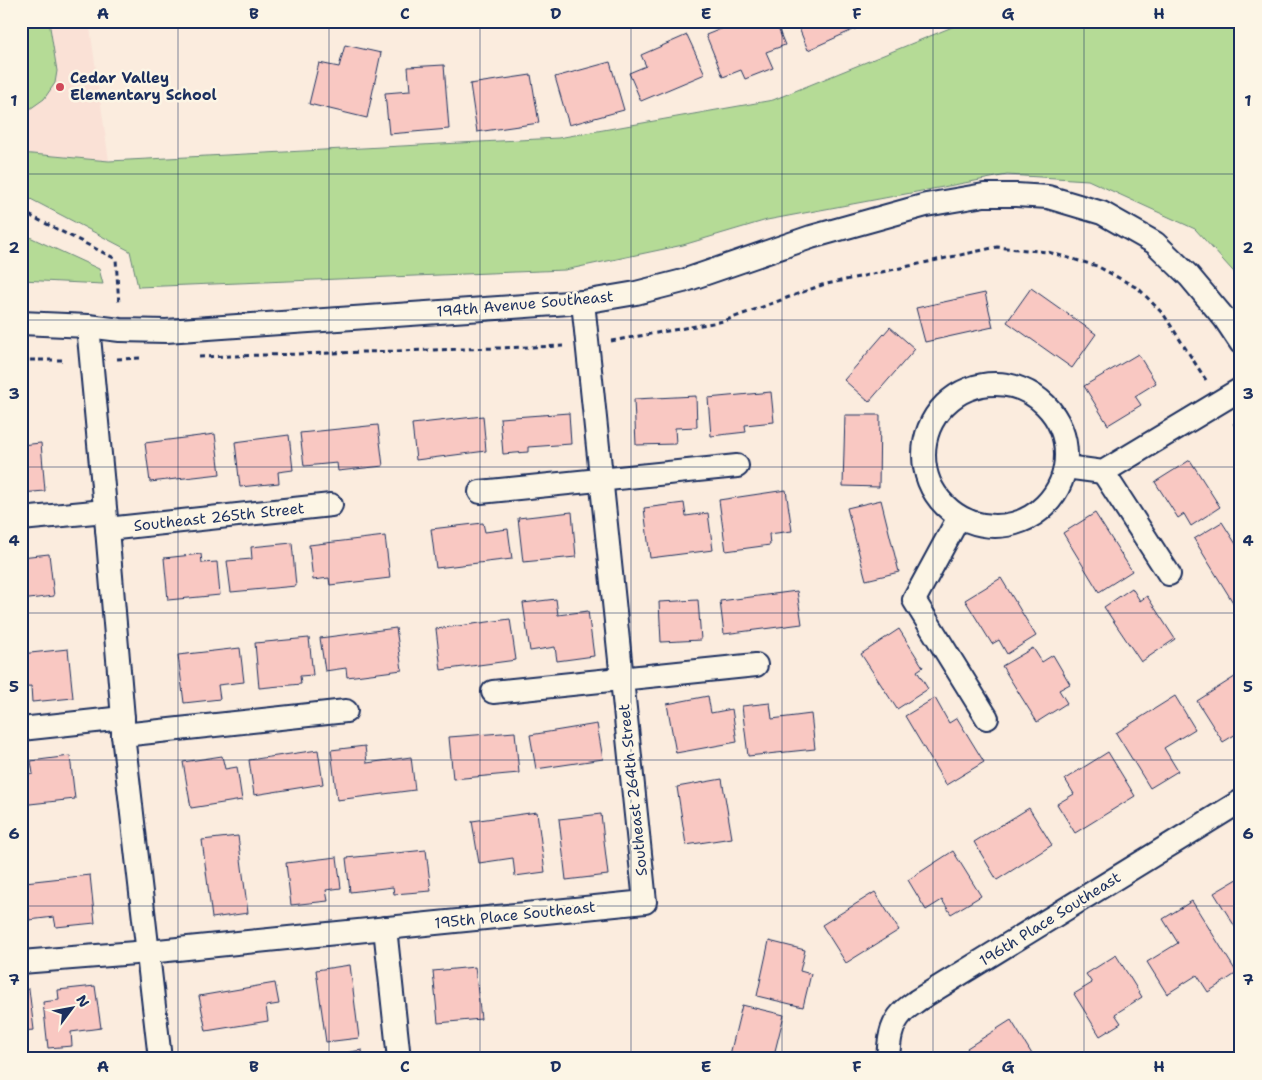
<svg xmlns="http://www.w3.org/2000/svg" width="1262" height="1080" font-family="'Shantell Sans',sans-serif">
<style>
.built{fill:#fae1d6}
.green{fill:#b5db96;stroke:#68857a}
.building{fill:#f9c8c2;stroke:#1b2f5e}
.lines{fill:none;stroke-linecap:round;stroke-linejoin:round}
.street-casing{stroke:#1b2f5e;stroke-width:26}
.path{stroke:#1b2f5e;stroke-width:3;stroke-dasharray:5 4;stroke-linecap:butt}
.street{stroke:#fcf5e5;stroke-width:22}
.grid{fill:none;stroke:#1b2f5e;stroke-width:1;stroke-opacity:0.55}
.poi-dot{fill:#d1495b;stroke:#fcf5e5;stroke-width:2}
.labels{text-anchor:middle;stroke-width:5;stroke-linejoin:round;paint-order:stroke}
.poi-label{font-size:15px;font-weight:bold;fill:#1b2f5e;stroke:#fcf5e5;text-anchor:start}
.street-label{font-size:15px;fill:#1b2f5e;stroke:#fcf5e5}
.neatline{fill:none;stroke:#1b2f5e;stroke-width:2}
.grid-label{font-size:16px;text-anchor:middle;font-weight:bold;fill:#1b2f5e}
</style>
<rect width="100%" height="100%" fill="#fbecde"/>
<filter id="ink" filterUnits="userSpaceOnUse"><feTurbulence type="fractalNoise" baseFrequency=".02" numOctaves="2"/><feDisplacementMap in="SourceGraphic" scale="10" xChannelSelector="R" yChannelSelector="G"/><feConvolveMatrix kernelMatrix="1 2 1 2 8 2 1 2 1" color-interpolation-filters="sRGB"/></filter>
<g filter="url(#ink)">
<polygon class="built" points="21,21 89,21 109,161 21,153"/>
<g class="green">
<polygon points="21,21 49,21 57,71 55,83 44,99 27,111 21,113"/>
<polygon points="967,21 1241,21 1241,280 1195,229 1088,180 1007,175 767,220 683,245 565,270 138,287 130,251 21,194 21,153 109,161 558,138 773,100"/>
<polygon points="21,233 99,269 103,284 21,280"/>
</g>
<g class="building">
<polygon points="741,21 775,21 785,45 766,52 773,68 745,79 741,70 723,77 706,35"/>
<polygon points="796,21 863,21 864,25 808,50"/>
<polygon points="687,35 705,74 641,101 629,73 646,66 641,55"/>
<polygon points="345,45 381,53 367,118 309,104 319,63 339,67"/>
<polygon points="610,62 624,110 569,125 555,77"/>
<polygon points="444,65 449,129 389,134 385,93 410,91 408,67"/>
<polygon points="531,75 539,123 477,132 470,84"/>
<polygon points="1031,288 1096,334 1072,368 1007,322"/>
<polygon points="985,293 993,327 925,342 916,308"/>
<polygon points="890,327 915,349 869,402 844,380"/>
<polygon points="1138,354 1156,383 1135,396 1141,405 1108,425 1084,386"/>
<polygon points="771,392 774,422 745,425 746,432 711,436 708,398"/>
<polygon points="696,396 697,427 675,428 676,444 636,445 634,399"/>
<polygon points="569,413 571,444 528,447 528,452 503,454 500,418"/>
<polygon points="845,415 880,415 879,487 843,486"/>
<polygon points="483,416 486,451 416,460 412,424"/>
<polygon points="378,425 383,466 338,471 337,463 304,466 300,433"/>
<polygon points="215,434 220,474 150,482 145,443"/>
<polygon points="289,435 293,470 278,472 279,483 240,487 235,442"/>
<polygon points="41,443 45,491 21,493 21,445"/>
<polygon points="1190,460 1220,507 1191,526 1184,514 1178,518 1155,482"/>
<polygon points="786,490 792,531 769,534 770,545 726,551 719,500"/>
<polygon points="881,500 899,572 866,580 847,508"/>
<polygon points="684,503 686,516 708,513 713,550 650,558 644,508"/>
<polygon points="572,512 576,557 523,562 518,518"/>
<polygon points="1095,513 1132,571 1099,592 1063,533"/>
<polygon points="1222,522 1241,552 1241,600 1234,604 1194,539"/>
<polygon points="483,523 485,532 508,529 512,559 436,568 431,529"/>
<polygon points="385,536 390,578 330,585 329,578 313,580 309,545"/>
<polygon points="292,543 296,586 231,592 227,561 252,559 251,547"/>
<polygon points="49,554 54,596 21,600 21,557"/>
<polygon points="201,554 202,563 217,562 220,595 168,600 164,558"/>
<polygon points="1001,578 1036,636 1007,654 999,640 992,644 965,600"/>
<polygon points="1132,588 1140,601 1147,596 1175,639 1141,662 1104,607"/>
<polygon points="797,591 802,624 724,634 720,601"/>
<polygon points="556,599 558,615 588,611 594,656 557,661 555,647 530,651 523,603"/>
<polygon points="698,600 701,640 661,642 659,602"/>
<polygon points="510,619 516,660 441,670 436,629"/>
<polygon points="396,628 402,670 347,677 346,668 325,671 320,638"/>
<polygon points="899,629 923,667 917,671 928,689 897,709 861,654"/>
<polygon points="309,638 313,675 300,676 301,684 259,688 255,643"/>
<polygon points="240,648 244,682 218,685 220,699 184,703 178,655"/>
<polygon points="1033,648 1042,662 1053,655 1070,684 1059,690 1067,703 1037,722 1002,666"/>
<polygon points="68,649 73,698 32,702 31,686 21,687 21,654"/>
<polygon points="1241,673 1241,731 1223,742 1197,701"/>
<polygon points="708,696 711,713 732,709 737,742 676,753 667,704"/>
<polygon points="1175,696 1195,729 1164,748 1178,771 1150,788 1116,733"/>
<polygon points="935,698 949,723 957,718 984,762 946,785 905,716"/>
<polygon points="770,703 772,719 811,714 815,749 748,756 742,706"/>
<polygon points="597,724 603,759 536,769 530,735"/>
<polygon points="515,732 519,773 453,779 449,737"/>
<polygon points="365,746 367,763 411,757 415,790 337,800 331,750"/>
<polygon points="318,750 323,784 254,795 249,760"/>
<polygon points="1108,752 1135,796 1075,833 1057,804 1074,794 1065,779"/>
<polygon points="70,756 75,799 21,805 21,776 33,774 31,761"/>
<polygon points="222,756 225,769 237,767 242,800 191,808 183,762"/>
<polygon points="722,779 732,838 686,845 677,787"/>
<polygon points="1029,808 1052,845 997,880 974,842"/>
<polygon points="537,812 545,872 515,876 513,858 479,863 472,821"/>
<polygon points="601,814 608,875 566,880 559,819"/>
<polygon points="238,836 248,913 212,918 202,840"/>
<polygon points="426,850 431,891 394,894 393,887 350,892 346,858"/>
<polygon points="953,851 981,896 951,914 942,900 926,910 908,880"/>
<polygon points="337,857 341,888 326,890 328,901 291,905 286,863"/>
<polygon points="90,875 95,923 56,927 54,917 29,920 25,882"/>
<polygon points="1241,877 1241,932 1239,933 1214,893"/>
<polygon points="875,892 899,930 846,963 822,925"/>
<polygon points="1192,901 1237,973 1208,992 1197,975 1167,994 1147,962 1178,943 1163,919"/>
<polygon points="769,941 805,950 800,971 811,974 803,1007 757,996"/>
<polygon points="1116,955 1142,997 1115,1014 1121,1023 1100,1036 1074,994 1092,983 1086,974"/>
<polygon points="350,965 359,1038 326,1042 316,970"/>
<polygon points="475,967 481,1019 438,1023 433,971"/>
<polygon points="275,983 279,1004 266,1006 268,1021 206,1031 199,996"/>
<polygon points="95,986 101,1028 71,1032 72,1046 48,1048 43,1002 59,1000 58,990"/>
<polygon points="29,989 34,1030 21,1031 21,990"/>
<polygon points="742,1005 784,1015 773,1059 729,1059"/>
<polygon points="1011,1020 1035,1059 973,1059 967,1048"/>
<polygon points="362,1050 363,1059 329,1059 328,1056"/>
</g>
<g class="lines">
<defs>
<g id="street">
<polyline points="21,323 88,326 120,330 166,331 583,302 636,293 683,281 811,237 926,205 984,195 1016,195 1048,197 1102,213 1155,243 1189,276 1225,319 1241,343"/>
<polyline points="88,326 107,529 123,718 123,735 160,1059"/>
<circle cx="995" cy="455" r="71"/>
<polyline points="1066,467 1103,472 1241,389"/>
<polyline points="1103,472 1169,574"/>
<polyline points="480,492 737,466"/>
<polyline points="959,517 914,600 987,718"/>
<polyline points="21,519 105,511"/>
<polyline points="107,529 331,505"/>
<polyline points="493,692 756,665"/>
<polyline points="21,729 123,718"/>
<polyline points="123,735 346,711"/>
<polyline points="385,928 399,1059"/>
<polyline points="21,962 148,952 645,902 583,302"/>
<path d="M888,1059C889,1042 890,1026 902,1013C906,1008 913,1004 918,1000L1241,801"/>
</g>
</defs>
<use href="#street" class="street-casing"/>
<g class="path">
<polyline points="21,211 116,259 119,305"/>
<polyline points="611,341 724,321 822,285 997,247 1048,252 1097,266 1139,289 1164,315 1206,380"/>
<polyline points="199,357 563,346"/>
<polyline points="117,359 143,358"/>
<polyline points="21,360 66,360"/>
<polyline points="1234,423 1237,428 1241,426"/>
</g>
<use href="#street" class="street"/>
</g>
</g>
<path class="grid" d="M178,21V1059M329,21V1059M480,21V1059M631,21V1059M782,21V1059M933,21V1059M1084,21V1059M21,174H1241M21,320H1241M21,467H1241M21,613H1241M21,760H1241M21,906H1241"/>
<circle class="poi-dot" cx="60" cy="87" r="5"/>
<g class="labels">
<g class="poi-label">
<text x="70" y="83">Cedar Valley<tspan x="70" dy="17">Elementary School</tspan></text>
</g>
<g class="street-label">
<text transform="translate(525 304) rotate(-5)" y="5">194th Avenue Southeast</text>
<text transform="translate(219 517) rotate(-6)" y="5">Southeast 265th Street</text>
<text transform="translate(633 790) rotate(-96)" y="5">Southeast 264th Street</text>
<text transform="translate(515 915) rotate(-6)" y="5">195th Place Southeast</text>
<text transform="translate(1050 919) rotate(-32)" y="5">196th Place Southeast</text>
</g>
</g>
<rect width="1262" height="1080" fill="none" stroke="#fcf5e5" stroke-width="55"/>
<g transform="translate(72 1008) rotate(58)" stroke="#fcf5e5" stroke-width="4" paint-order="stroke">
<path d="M0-4L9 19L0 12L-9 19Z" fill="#1b2f5e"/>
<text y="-8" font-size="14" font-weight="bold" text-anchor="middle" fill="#1b2f5e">N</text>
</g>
<rect x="28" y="28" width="1206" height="1024" class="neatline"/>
<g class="grid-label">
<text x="103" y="19">A</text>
<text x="254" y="19">B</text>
<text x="405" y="19">C</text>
<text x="556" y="19">D</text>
<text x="706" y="19">E</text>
<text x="857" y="19">F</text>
<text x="1008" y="19">G</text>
<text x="1159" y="19">H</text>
<text x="14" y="106">1</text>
<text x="1248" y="106">1</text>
<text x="14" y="253">2</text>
<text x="1248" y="253">2</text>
<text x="14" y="399">3</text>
<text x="1248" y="399">3</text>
<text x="14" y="546">4</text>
<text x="1248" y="546">4</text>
<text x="14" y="692">5</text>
<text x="1248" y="692">5</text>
<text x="14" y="839">6</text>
<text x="1248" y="839">6</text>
<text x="14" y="985">7</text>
<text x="1248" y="985">7</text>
<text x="103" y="1072">A</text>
<text x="254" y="1072">B</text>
<text x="405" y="1072">C</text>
<text x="556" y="1072">D</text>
<text x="706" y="1072">E</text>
<text x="857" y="1072">F</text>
<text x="1008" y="1072">G</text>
<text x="1159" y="1072">H</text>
</g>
</svg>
